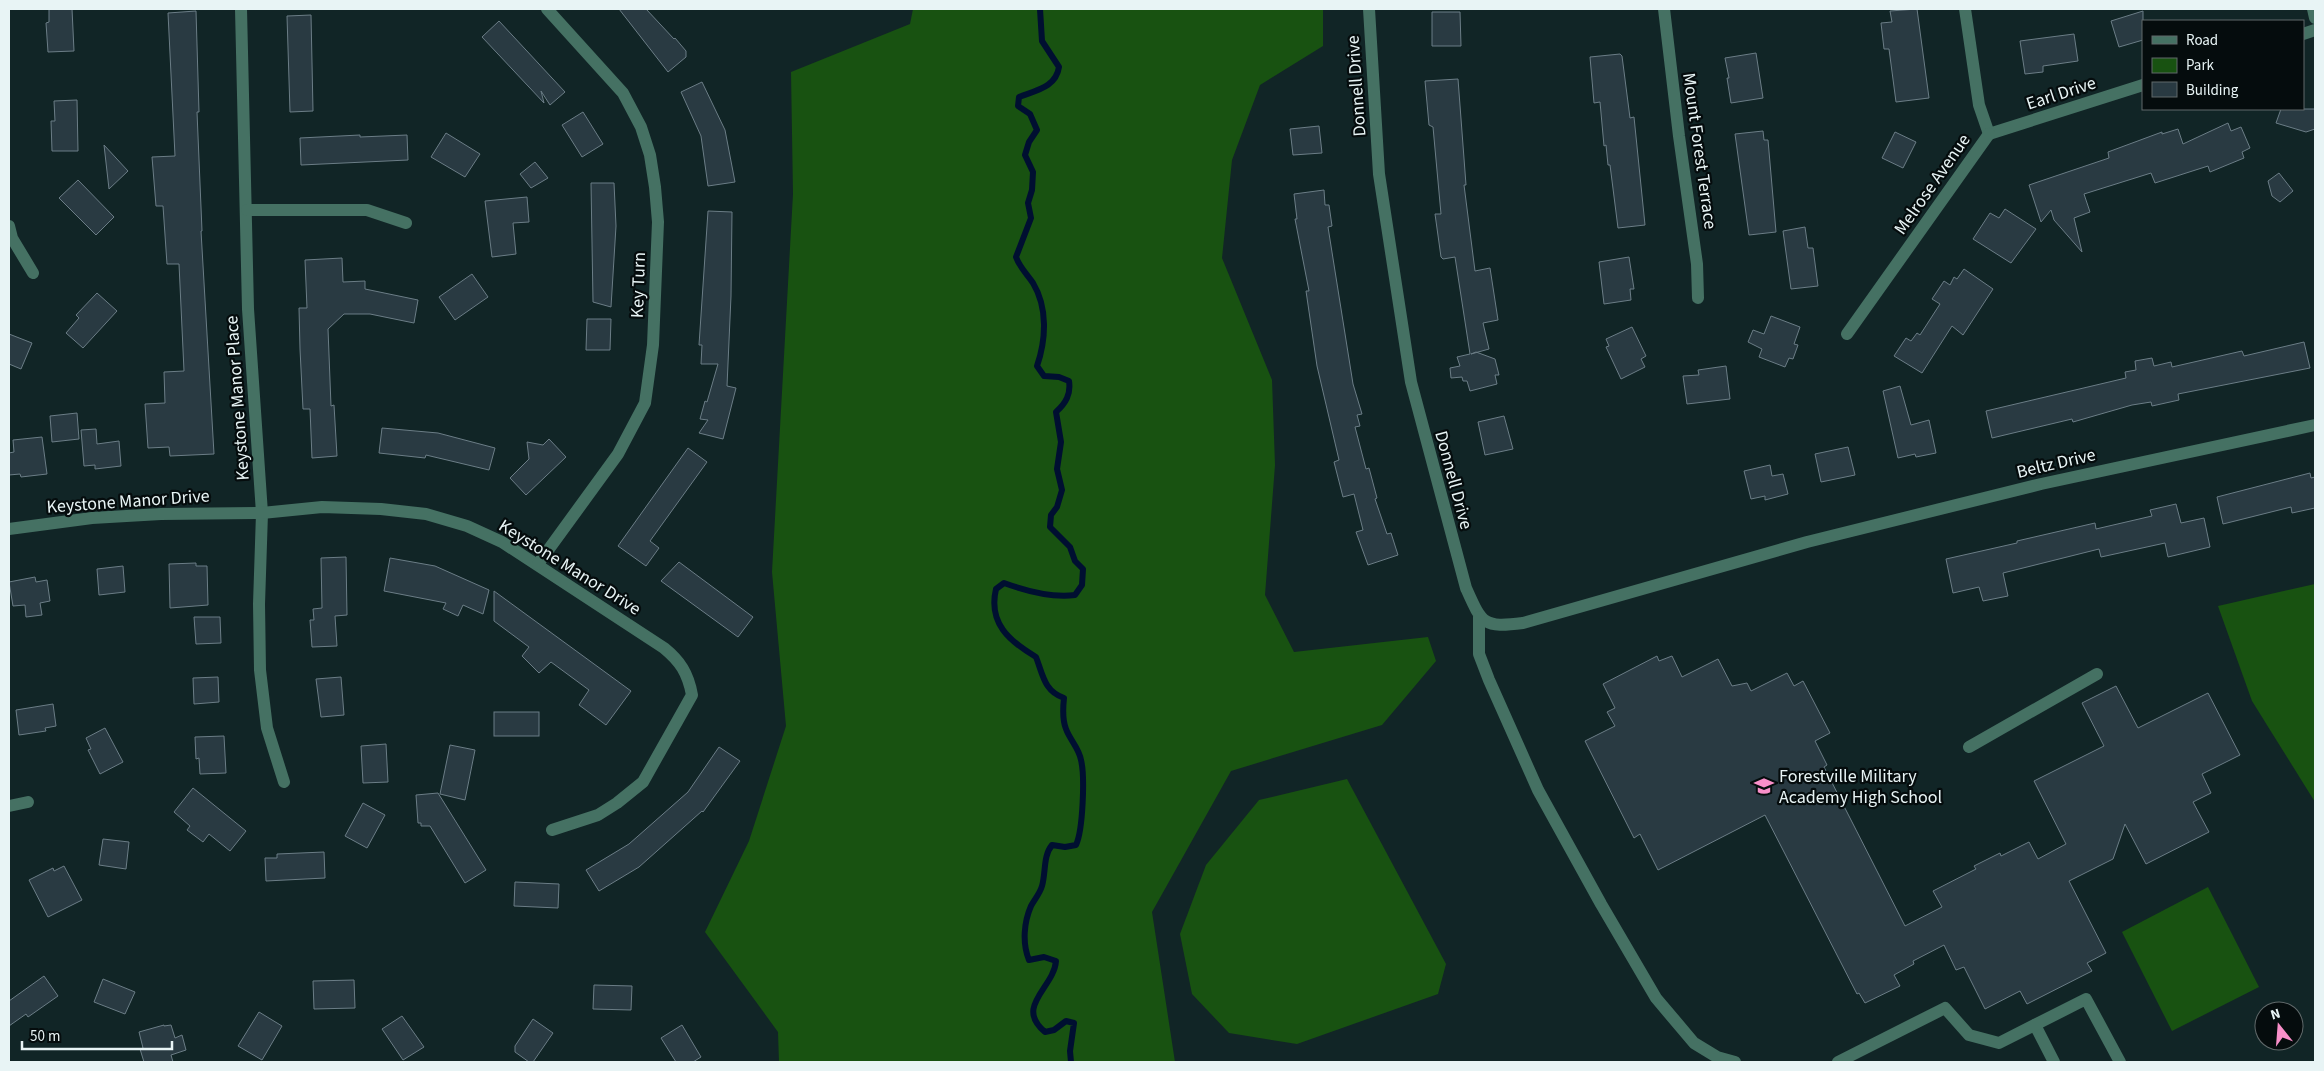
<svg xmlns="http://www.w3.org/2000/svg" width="2324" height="1071" font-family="'Source Sans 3',sans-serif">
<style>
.green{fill:#185211}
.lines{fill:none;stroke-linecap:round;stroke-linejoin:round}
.stream{stroke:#000f31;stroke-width:6}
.building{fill:#293a42;stroke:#6b7d86}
.minor{stroke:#457163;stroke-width:12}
.labels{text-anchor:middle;stroke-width:4.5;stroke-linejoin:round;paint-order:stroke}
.street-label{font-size:18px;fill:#e8f4f5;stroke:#050c0d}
.poi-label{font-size:18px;fill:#e8f4f5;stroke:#050c0d;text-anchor:start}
</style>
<rect width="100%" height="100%" fill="#112526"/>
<g class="green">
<polygon points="913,9 1323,9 1323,46 1260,85 1232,160 1222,258 1272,380 1275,465 1265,595 1294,652 1428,637 1436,661 1382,725 1231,771 1152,912 1175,1062 779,1062 778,1032 705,932 749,841 786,726 772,572 793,194 791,72 910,24"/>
<polygon points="2315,584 2315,802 2252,701 2218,606"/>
<polygon points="1347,779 1446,964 1438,994 1297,1044 1229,1033 1192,994 1180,934 1206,865 1259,800"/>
<polygon points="2208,887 2259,987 2172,1031 2122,932"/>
</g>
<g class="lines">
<path class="stream" d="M1040,9L1042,41L1059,67C1056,87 1037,90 1019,97L1018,106L1030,114L1037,130L1029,142L1025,155L1033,172L1032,190L1028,203L1031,218L1016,257C1020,268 1027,274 1033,283C1048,308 1046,340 1037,366L1044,376L1059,377L1069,381C1071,394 1066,403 1056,412L1061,442L1057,469L1062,490L1057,507L1051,515L1050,527L1070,547L1075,561L1083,569L1082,585L1075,595C1052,598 1026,591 1004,583L996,589C988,623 1009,641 1036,657C1043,675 1044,691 1064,698C1063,707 1062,719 1066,729C1070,740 1079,748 1081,760C1085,776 1083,830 1076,845L1065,847L1052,845C1043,856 1046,872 1042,886C1040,893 1035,899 1031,906C1024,922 1022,943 1029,960L1044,957L1056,961C1054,988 1014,1006 1045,1032L1054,1030L1066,1021L1074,1023L1070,1051L1071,1062"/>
</g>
<g class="building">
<polygon points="49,9 72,9 74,51 48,52 46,23 49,22"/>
<polygon points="619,9 646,9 674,39 675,38 686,51 686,57 668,72"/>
<polygon points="1917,9 1929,98 1896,102 1889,49 1884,49 1881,23 1892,22 1890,11"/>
<polygon points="196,11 199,112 197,112 202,231 201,231 214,454 170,456 169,447 148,448 145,404 165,403 164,372 184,371 179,264 167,264 163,206 156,206 152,157 175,156 168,13"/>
<polygon points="2143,11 2143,40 2119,47 2111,21"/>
<polygon points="1432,12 1460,12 1461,46 1432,46"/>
<polygon points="311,15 313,111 290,112 287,16"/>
<polygon points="499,21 565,92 550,105 541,91 544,103 482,37"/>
<polygon points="2074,34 2078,61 2043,66 2043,72 2025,74 2020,41"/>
<polygon points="1756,53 1763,98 1731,103 1727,78 1729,78 1725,58"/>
<polygon points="1620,54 1622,56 1630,118 1634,117 1645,225 1618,228 1610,165 1608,165 1606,145 1604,146 1600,102 1594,103 1590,57"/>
<polygon points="1458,79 1466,185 1464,185 1475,271 1490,268 1498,320 1483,323 1489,349 1471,354 1476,352 1495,359 1499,375 1495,375 1497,384 1470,391 1467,381 1463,381 1462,377 1451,378 1450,368 1460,366 1457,357 1470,354 1455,257 1443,259 1441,257 1435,214 1441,214 1433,127 1429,125 1425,81"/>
<polygon points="702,82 725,130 735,182 708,186 701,136 681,92"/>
<polygon points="77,100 78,151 52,151 51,121 55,121 54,101"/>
<polygon points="2281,109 2315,109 2315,129 2306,132 2276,123"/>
<polygon points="583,112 603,144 582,157 562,125"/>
<polygon points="2228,123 2231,131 2241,127 2250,148 2242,152 2244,158 2210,172 2208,166 2155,183 2151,173 2084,194 2090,212 2074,218 2082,252 2054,220 2051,210 2041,222 2029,185 2109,158 2108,152 2162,132 2162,134 2178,129 2183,144"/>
<polygon points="1319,126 1322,153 1293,155 1290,129"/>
<polygon points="1763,131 1764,140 1768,140 1776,232 1749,235 1735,134"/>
<polygon points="1895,132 1916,142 1903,168 1882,158"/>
<polygon points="446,133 480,154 465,177 431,157"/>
<polygon points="360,135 360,137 407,135 408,160 301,165 300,138"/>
<polygon points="104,145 128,171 109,189"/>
<polygon points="535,162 548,178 531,188 520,174"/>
<polygon points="2279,173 2293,191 2280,202 2272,196 2268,181"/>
<polygon points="78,180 114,217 96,235 59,198"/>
<polygon points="591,183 614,183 616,226 611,307 593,302"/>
<polygon points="1324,190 1325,205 1329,205 1332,226 1328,227 1353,384 1362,414 1357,415 1360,426 1355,427 1366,469 1369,468 1377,498 1375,499 1387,534 1391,533 1398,555 1368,565 1356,532 1363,530 1354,494 1343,497 1334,462 1339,460 1317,366 1306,291 1309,291 1295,219 1297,219 1294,194"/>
<polygon points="527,197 529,222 513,223 516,254 492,257 485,201"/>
<polygon points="2005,209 2036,229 2011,263 1973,239 1990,213 1999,218"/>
<polygon points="708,211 732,212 731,296 727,386 736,388 723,439 699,433 708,420 700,419 705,401 707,402 718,364 701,364 702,345 699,345"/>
<polygon points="1805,227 1808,248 1813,248 1818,286 1791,289 1783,231"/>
<polygon points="1629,257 1634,289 1630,289 1631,300 1604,304 1599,262"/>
<polygon points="342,258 343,282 365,281 365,289 418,300 414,323 370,314 344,314 328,329 331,406 334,405 337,456 312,458 310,409 303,409 300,349 299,308 307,308 305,260"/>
<polygon points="1964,269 1993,289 1963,335 1952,326 1922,373 1894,356 1906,338 1911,341 1917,333 1920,335 1940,304 1932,299 1944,281 1950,285 1954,277 1957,279"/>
<polygon points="472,274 488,297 455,320 439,297"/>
<polygon points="97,293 117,311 83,348 66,333 79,318 76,315"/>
<polygon points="1771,316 1800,327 1794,344 1798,345 1793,359 1789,358 1785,367 1759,357 1762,349 1748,342 1753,330 1764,334"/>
<polygon points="587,319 611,319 610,350 586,350"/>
<polygon points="1632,327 1646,356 1641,359 1645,367 1621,379 1606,347 1609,346 1606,339"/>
<polygon points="9,334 32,343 21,369 9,364"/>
<polygon points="2304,342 2310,368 2178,394 2179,400 2152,406 2151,402 2132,405 2073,422 2072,419 1992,438 1986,411 2126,378 2125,372 2136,370 2135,361 2152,358 2154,366 2171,362 2172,367 2242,351 2244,356"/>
<polygon points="1726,366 1730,399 1687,404 1683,376 1699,375 1698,370"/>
<polygon points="1900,386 1911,425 1929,420 1936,453 1916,457 1915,454 1898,458 1883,391"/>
<polygon points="77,413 79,439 52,442 50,416"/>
<polygon points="1504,416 1513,449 1485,455 1478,422"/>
<polygon points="382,428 438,433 495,448 489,470 426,455 425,458 379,453"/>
<polygon points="96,429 97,444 119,441 121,466 95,469 95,465 84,466 81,430"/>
<polygon points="42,437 47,474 21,477 20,474 9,475 9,453 14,452 13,440"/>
<polygon points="549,439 566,457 526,495 510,478 529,459 527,442 543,445"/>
<polygon points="1848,447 1855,475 1821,482 1815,454"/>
<polygon points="688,448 707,462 650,541 659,548 646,566 618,546"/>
<polygon points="1770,465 1772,476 1783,474 1788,494 1765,500 1765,496 1751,499 1744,471"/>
<polygon points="2310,473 2311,478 2315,477 2315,508 2292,513 2291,507 2223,524 2217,497"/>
<polygon points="2176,504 2181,523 2204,518 2210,547 2168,557 2165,543 2101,557 2099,549 2003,573 2008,596 1983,601 1979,587 1953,593 1946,559 2017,543 2017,541 2095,523 2096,529 2152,516 2150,510"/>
<polygon points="346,557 347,615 335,616 337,646 312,647 310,620 314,620 313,609 322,608 321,558"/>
<polygon points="390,558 435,566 489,590 483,614 463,605 458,616 443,609 446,603 384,591"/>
<polygon points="679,562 753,617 738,637 661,581"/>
<polygon points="196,563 196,566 207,566 208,605 170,608 169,564"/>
<polygon points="123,566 125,592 99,595 97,569"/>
<polygon points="35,577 36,582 47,580 50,601 40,603 42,615 26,617 25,605 13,606 9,582"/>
<polygon points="494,591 631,691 606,725 579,705 589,690 551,662 539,673 522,656 529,647 494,621"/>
<polygon points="194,617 220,617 221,643 196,644"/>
<polygon points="1657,656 1659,661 1672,656 1682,677 1718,659 1732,686 1747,683 1751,691 1787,673 1794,686 1803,681 1830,733 1815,741 1827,765 1824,767 1905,926 1942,907 1933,891 1976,869 1974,866 2000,853 2001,856 2029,842 2038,859 2066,844 2034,781 2104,746 2082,703 2116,686 2138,728 2208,693 2240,755 2202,774 2211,793 2193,802 2209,832 2146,864 2125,824 2113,859 2069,881 2106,953 2087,963 2092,971 2027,1004 2020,991 1985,1009 1964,967 1956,970 1944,945 1913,961 1914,964 1894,975 1900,986 1865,1003 1859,993 1857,994 1765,815 1658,870 1640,834 1634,838 1585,741 1615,726 1607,712 1615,708 1603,684"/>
<polygon points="218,677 219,702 194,704 193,678"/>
<polygon points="341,677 344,715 321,717 316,679"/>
<polygon points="53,704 56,726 45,728 46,731 19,735 16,710"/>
<rect x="494" y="712" width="45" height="24"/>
<polygon points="105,728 123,762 100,774 88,750 91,749 86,738"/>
<polygon points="224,736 226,773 200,774 199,758 196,759 195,737"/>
<polygon points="386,744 388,782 363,783 361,746"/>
<polygon points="450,745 475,750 465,800 440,794"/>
<polygon points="719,747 740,761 703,812 702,811 639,867 599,891 586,870 629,844 688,792"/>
<polygon points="193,788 246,831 230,851 209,834 203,842 187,830 190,826 174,812"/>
<polygon points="438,793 486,870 465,883 430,826 421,826 421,823 418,823 416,795"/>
<polygon points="363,803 385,815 367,848 345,836"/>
<polygon points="103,839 129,842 126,869 99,865"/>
<polygon points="324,852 325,878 266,881 265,858 277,858 277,854"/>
<polygon points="64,866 82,900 48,917 29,880 53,868 54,871"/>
<polygon points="515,882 559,884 558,908 514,906"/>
<polygon points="44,976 58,996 28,1017 26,1014 9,1026 9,1001"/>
<polygon points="103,979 135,992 125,1014 94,1002"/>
<polygon points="354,980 355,1008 314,1009 313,981"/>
<polygon points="594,985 632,986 631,1010 593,1009"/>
<polygon points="259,1012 282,1026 262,1060 238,1046"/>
<polygon points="402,1016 424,1047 403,1060 382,1029"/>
<polygon points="533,1019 553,1033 533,1062 529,1062 515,1052 515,1046"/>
<polygon points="164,1025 164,1026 171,1025 175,1038 182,1035 186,1050 171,1055 173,1062 144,1062 140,1049 143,1048 139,1032"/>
<polygon points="682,1025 701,1057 693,1062 676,1062 661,1038"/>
</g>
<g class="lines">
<g class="minor">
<polyline points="241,9 248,309 262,513 259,604 260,670 267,728 284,782"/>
<path d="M1369,9L1379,174L1411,382L1466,588C1482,624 1483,628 1523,623L1807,542L2041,484L2315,425"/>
<polyline points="1664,9 1679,136 1697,264 1698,298"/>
<polyline points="1965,9 1979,105 1989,134"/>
<polyline points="2313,9 2315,18"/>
<polyline points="2303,34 2315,30"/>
<polyline points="1989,134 2143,85"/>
<polyline points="247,210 367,210 406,223"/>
<polyline points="9,226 12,238 33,273"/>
<polyline points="1847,334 1989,134"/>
<path d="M9,529L92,518L161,514L262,513L322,507L381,509L426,514L467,526L502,542L664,648C680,661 688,673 692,695L643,782L617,803L598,815L552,830"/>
<polyline points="538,564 618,454 645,403 653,345 658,222 655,187 650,155 641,127 623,93 547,9"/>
<polyline points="1479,617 1479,654 1489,680 1538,790 1601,904 1656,998 1694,1043 1717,1057 1735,1062"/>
<polyline points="1969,747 2097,674"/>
<polyline points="9,806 28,802"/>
<polyline points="2035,1025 2054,1062"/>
<polyline points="1838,1062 1945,1008 1969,1035 1999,1043 2086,999 2120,1062"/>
</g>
</g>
<defs>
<symbol id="school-bare" viewBox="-9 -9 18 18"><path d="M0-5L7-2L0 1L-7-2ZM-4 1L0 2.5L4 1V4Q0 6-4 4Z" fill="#f98fc9" stroke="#050c0d" stroke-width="2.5" paint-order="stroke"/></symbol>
</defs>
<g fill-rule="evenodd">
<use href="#school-bare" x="1750" y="772" width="28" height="28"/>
</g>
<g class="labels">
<g class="street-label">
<text transform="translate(1356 86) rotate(-94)" y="6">Donnell Drive</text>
<text transform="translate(2061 93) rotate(-18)" y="6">Earl Drive</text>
<text transform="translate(1700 151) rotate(82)" y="6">Mount Forest Terrace</text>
<text transform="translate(1932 184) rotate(-55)" y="6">Melrose Avenue</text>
<text transform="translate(638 285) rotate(-88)" y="6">Key Turn</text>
<text transform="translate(237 398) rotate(-94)" y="6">Keystone Manor Place</text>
<text transform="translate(2056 463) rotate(-13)" y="6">Beltz Drive</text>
<text transform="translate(1454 480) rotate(75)" y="6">Donnell Drive</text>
<text transform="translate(128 501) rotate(-4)" y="6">Keystone Manor Drive</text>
<text transform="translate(570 567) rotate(32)" y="6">Keystone Manor Drive</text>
</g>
<g class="poi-label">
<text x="1779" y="782">Forestville Military<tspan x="1779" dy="21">Academy High School</tspan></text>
</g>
</g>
<rect width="2324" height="1071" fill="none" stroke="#e8f4f5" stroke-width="20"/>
<rect x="2142" y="20" width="162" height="90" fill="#050c0d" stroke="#60696a"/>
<rect x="2152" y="36" width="25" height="8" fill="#457163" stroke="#60696a"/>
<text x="2186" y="45" font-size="15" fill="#e8f4f5">Road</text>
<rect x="2152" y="58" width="25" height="15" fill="#185211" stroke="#60696a"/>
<text x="2186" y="70" font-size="15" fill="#e8f4f5">Park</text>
<rect x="2152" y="82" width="25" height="15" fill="#293a42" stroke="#60696a"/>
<text x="2186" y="95" font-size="15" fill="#e8f4f5">Building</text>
<g transform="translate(2279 1026) rotate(343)"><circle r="24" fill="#050c0d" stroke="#60696a"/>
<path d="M0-4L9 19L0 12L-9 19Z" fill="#f98fc9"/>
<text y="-8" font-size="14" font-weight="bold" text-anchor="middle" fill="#e8f4f5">N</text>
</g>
<path d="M22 1041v8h150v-8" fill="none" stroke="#e8f4f5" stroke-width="2.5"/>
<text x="30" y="1041" font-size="15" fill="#e8f4f5" stroke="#050c0d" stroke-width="4" paint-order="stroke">50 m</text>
</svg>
